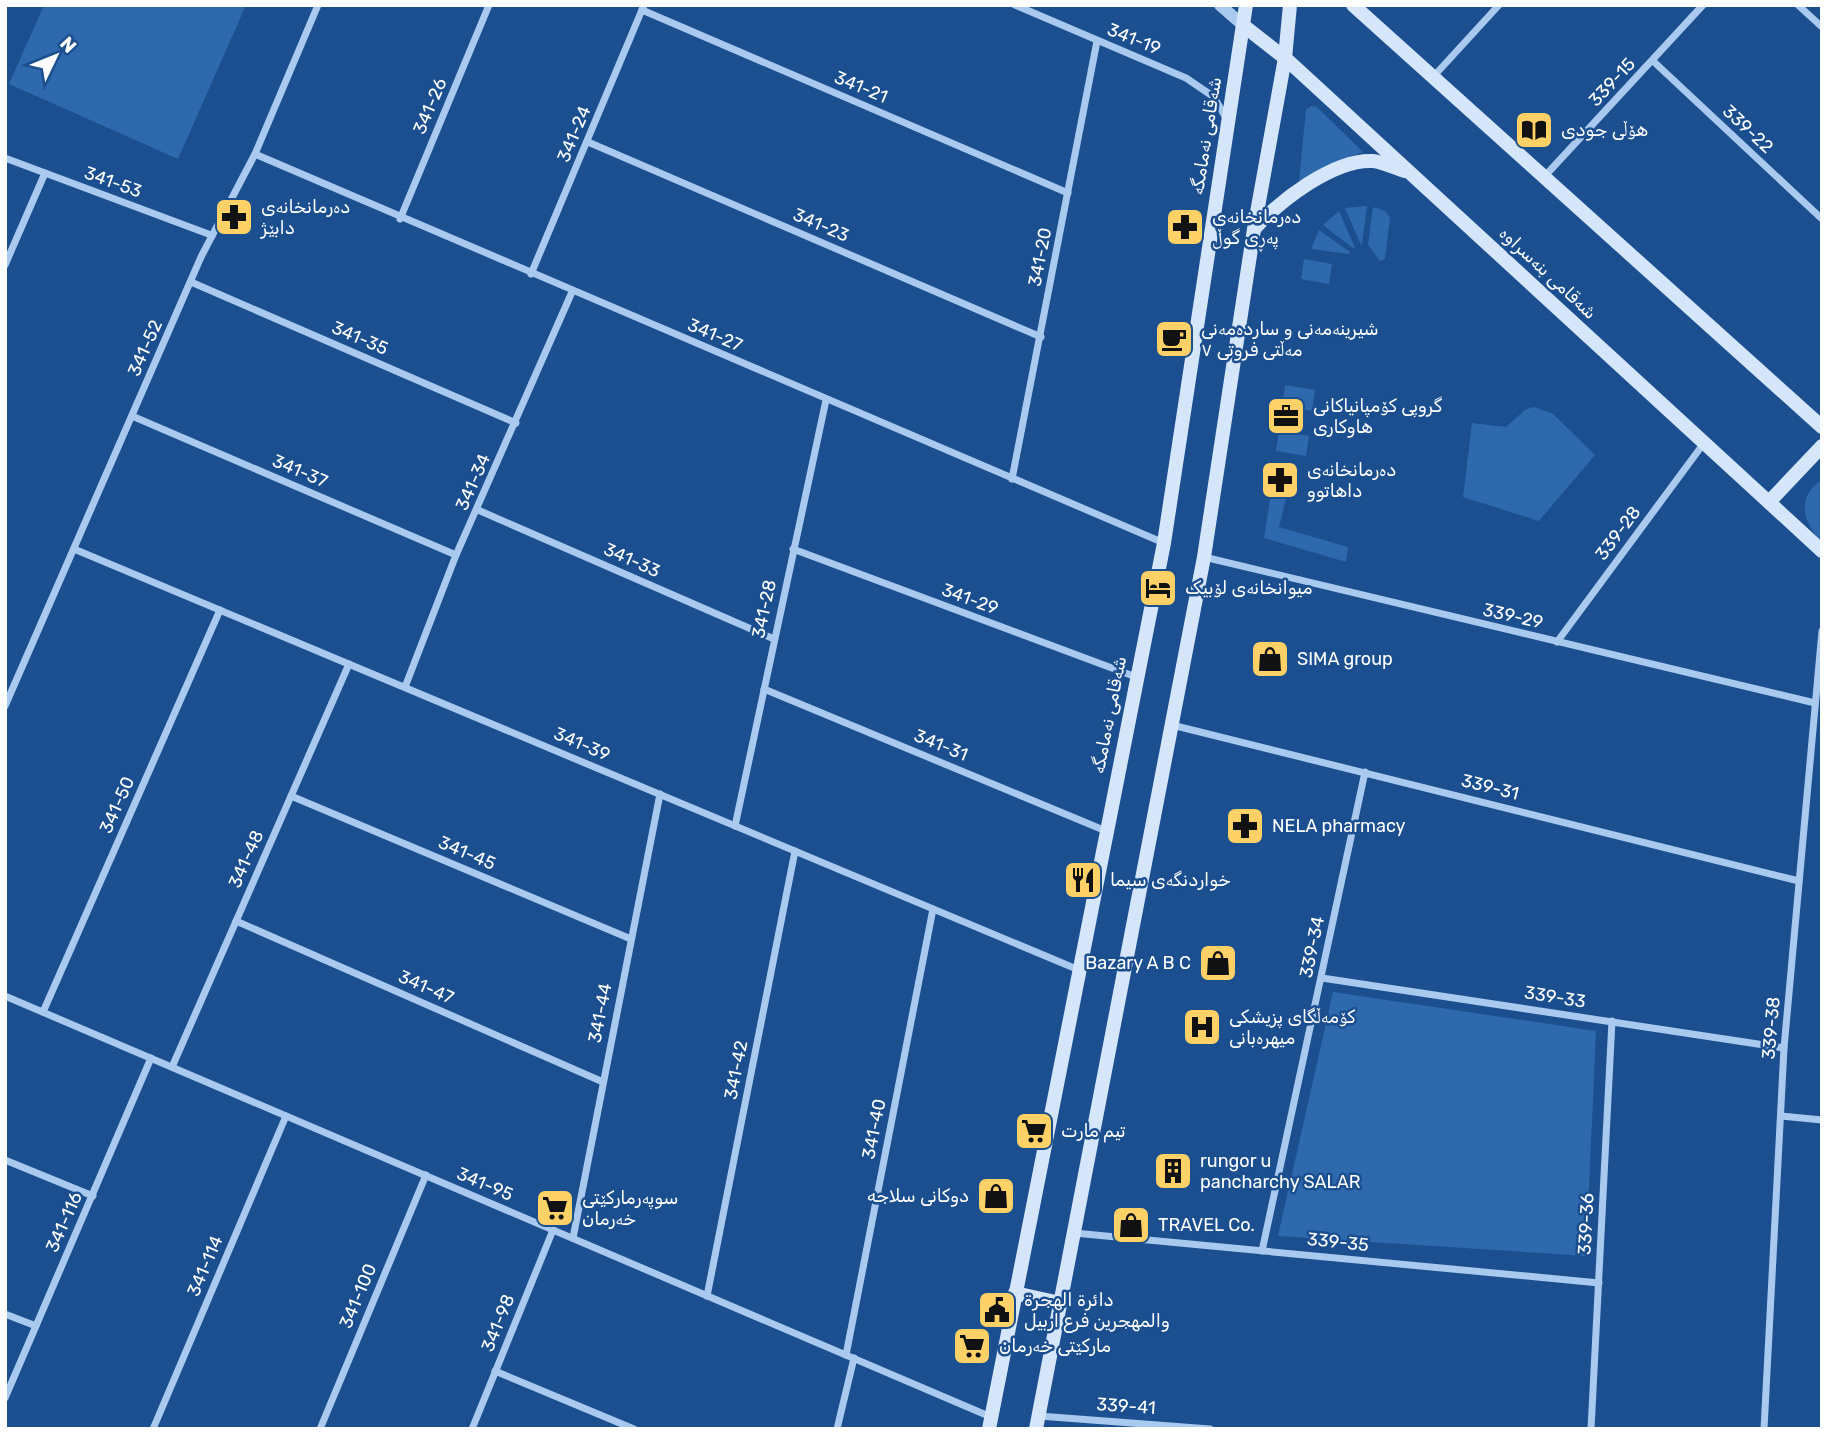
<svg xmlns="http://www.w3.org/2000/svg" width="1827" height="1434" font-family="Rubik,'Noto Naskh Arabic',sans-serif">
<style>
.green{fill:#2e69ad}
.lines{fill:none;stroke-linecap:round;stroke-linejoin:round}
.minor{stroke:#a9c9ee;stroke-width:7}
.tertiary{stroke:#a9c9ee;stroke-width:12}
.secondary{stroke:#d6e6fa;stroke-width:14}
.labels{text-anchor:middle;stroke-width:5;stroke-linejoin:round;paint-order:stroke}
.street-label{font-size:18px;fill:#fff;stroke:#1b4f8f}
.poi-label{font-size:18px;fill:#fff;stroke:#1b4f8f;text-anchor:start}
</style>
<rect width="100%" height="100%" fill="#1b4f8f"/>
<g class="green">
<polygon points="44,5 246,5 178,159 9,84"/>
<polygon points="1311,106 1317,107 1363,152 1325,166 1299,182 1306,109"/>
<polygon points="1367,206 1362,244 1361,245 1345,208"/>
<polygon points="1373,207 1385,211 1390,217 1385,259 1380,261 1368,245"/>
<polygon points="1339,211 1355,248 1354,249 1323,225"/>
<polygon points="1319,230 1350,252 1349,254 1311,249"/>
<polygon points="1304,259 1332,264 1329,284 1301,279"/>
<polygon points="1285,385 1315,390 1312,411 1282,406"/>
<polygon points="1533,407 1552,413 1595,455 1539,521 1463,497 1472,423 1506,427 1525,410"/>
<polygon points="1279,431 1309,436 1306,456 1276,451"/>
<path d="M1822,480V541C1802,524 1796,495 1822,480Z"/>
<polygon points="1271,493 1286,498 1279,527 1348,547 1346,562 1264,538"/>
<polygon points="1333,992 1596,1031 1586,1256 1278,1236"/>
</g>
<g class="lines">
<g class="minor">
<polyline points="1015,5 1186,78 1214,97 1226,118"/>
<polyline points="1798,5 1822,27"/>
<polyline points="642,10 1068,193"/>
<polyline points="1653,61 1822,219"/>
<polyline points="1433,77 1499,5"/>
<polyline points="588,142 1041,337"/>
<polyline points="255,154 1164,543"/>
<polyline points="5,158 211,235"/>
<polyline points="1544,177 1703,5"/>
<polyline points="400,219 489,5"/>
<polyline points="5,265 45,173"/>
<polyline points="531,274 644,5"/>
<polyline points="191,282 516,423"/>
<polyline points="132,416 456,555"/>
<polyline points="1012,479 1097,41"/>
<polyline points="478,510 774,639"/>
<polyline points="74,549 1079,970"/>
<polyline points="793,549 1136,677"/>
<polyline points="1204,557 1815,703"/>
<polyline points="1557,642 1704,443"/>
<polyline points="405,687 456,555 572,292"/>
<polyline points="764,689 1106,831"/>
<polyline points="5,706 201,257 255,154 318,5"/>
<polyline points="1172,725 1799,881"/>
<polyline points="291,796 631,939"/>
<polyline points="735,826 826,400"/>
<polyline points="236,921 603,1082"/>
<polyline points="1322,978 1784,1048"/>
<polyline points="5,996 991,1417"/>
<polyline points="43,1012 220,610"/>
<polyline points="172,1067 349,664"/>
<polyline points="1781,1116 1822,1120"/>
<polyline points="5,1160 93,1196"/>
<polyline points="1074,1233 1599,1283"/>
<polyline points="573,1238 660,794"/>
<polyline points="1262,1251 1365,772"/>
<polyline points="707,1296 795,851"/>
<polyline points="5,1314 36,1326"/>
<polyline points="846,1355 933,909"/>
<polyline points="495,1371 634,1429"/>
<polyline points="5,1398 151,1058"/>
<polyline points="1039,1416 1210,1429"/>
<polyline points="153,1429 286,1116"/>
<polyline points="320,1429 426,1175"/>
<polyline points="472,1429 553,1230"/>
<polyline points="837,1429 854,1358"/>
<polyline points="1591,1429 1612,1021"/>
<polyline points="1764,1429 1784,1048 1822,631"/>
</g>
<polyline class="tertiary" points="1220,5 1244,26"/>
<g class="secondary">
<polyline points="1353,5 1822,427"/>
<polyline points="1244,26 1285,58 1822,551"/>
<path d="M1255,228C1280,201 1333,159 1373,161C1383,162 1395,168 1405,171"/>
<polyline points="1770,501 1822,446"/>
<polyline points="1015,1293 1060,1303"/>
<polyline points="989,1429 1164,543 1246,5"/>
<polyline points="1036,1429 1204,557 1254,229 1285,58 1290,5"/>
</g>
</g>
<defs>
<symbol id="library-square" viewBox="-11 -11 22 22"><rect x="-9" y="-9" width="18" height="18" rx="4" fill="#ffd166" stroke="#1b4f8f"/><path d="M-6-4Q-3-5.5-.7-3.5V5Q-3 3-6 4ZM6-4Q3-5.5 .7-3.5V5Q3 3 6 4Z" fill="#111"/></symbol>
<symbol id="pharmacy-square" viewBox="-11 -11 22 22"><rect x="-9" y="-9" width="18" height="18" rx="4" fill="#ffd166" stroke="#1b4f8f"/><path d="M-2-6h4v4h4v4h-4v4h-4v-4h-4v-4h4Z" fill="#111"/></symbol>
<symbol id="cafe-square" viewBox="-11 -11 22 22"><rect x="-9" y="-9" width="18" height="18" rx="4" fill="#ffd166" stroke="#1b4f8f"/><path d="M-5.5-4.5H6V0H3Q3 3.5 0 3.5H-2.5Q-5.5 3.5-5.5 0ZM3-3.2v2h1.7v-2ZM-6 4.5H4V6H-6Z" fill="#111"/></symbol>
<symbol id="office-square" viewBox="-11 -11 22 22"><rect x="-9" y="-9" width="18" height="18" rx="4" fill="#ffd166" stroke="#1b4f8f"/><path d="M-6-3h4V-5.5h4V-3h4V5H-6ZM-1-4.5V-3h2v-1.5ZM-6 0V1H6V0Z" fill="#111"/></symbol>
<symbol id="hotel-square" viewBox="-11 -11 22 22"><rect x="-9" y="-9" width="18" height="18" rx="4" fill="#ffd166" stroke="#1b4f8f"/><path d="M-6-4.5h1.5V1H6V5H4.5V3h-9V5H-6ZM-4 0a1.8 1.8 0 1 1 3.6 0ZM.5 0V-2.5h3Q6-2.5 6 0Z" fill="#111"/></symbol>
<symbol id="shop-square" viewBox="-11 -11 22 22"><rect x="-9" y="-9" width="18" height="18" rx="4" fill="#ffd166" stroke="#1b4f8f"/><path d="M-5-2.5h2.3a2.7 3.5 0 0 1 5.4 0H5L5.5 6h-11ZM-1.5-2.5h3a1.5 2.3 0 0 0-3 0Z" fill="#111"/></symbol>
<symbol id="restaurant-square" viewBox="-11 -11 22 22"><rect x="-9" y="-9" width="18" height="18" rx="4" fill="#ffd166" stroke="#1b4f8f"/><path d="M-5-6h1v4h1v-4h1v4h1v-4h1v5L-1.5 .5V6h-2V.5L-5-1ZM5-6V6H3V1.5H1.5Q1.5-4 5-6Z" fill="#111"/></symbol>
<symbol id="hospital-square" viewBox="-11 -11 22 22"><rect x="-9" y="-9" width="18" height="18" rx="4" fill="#ffd166" stroke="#1b4f8f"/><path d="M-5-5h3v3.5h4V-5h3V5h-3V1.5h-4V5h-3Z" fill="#111"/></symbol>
<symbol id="supermarket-square" viewBox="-11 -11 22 22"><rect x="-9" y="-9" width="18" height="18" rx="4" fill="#ffd166" stroke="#1b4f8f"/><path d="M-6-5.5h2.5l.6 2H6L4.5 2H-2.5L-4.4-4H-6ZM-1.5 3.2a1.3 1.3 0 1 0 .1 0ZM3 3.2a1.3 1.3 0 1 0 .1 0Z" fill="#111"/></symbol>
<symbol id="building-square" viewBox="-11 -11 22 22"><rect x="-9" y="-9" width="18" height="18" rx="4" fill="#ffd166" stroke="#1b4f8f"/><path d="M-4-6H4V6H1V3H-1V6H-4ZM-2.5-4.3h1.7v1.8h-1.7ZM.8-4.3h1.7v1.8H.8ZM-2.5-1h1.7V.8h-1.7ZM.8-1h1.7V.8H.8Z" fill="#111"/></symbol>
<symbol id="civic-square" viewBox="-11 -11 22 22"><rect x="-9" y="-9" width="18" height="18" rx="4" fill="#ffd166" stroke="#1b4f8f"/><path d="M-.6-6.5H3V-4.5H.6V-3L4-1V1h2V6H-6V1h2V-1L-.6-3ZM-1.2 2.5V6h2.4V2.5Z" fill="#111"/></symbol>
</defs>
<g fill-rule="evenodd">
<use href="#library-square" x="1512" y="108" width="44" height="44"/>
<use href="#pharmacy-square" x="212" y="195" width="44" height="44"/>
<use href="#pharmacy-square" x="1163" y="205" width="44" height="44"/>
<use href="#cafe-square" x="1152" y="317" width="44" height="44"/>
<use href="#office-square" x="1264" y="394" width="44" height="44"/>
<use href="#pharmacy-square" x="1258" y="458" width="44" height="44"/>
<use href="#hotel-square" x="1136" y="566" width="44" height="44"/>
<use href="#shop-square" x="1248" y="637" width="44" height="44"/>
<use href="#pharmacy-square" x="1223" y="804" width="44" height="44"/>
<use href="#restaurant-square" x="1061" y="858" width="44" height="44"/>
<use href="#shop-square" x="1196" y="941" width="44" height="44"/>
<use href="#hospital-square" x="1180" y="1005" width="44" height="44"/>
<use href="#supermarket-square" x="1012" y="1109" width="44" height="44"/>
<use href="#building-square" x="1151" y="1149" width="44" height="44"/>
<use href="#shop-square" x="974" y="1174" width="44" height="44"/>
<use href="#supermarket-square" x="533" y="1186" width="44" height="44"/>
<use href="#shop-square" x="1109" y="1203" width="44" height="44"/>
<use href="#civic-square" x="975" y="1288" width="44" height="44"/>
<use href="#supermarket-square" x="950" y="1324" width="44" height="44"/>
</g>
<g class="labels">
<g class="street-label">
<text transform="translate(1134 39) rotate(22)" y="6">341-19</text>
<text transform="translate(1612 82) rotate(-47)" y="6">339-15</text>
<text transform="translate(861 87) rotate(23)" y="6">341-21</text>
<text transform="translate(430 106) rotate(-67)" y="6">341-26</text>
<text transform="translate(1748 129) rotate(43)" y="6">339-22</text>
<text transform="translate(574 134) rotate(-67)" y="6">341-24</text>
<text transform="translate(1206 136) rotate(-81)" y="6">شەقامی نەمامگە</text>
<text transform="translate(113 182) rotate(20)" y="6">341-53</text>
<text transform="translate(821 225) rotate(23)" y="6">341-23</text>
<text transform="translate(1040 257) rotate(-79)" y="6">341-20</text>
<text transform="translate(1548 273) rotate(43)" y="6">شەقامی بنەسراوە</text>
<text transform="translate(715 335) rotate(23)" y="6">341-27</text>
<text transform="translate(360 338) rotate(23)" y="6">341-35</text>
<text transform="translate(145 348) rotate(-66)" y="6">341-52</text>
<text transform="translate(300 471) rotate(23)" y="6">341-37</text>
<text transform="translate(473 482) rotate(-66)" y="6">341-34</text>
<text transform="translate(1618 533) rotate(-53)" y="6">339-28</text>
<text transform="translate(632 560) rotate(24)" y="6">341-33</text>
<text transform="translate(970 599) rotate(20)" y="6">341-29</text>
<text transform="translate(764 609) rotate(-78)" y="6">341-28</text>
<text transform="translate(1513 616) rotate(13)" y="6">339-29</text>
<text transform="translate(1109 715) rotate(-79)" y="6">شەقامی نەمامگە</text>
<text transform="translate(582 744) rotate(23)" y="6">341-39</text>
<text transform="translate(941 745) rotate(22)" y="6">341-31</text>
<text transform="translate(1490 787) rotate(14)" y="6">339-31</text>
<text transform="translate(117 805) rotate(-66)" y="6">341-50</text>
<text transform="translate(467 853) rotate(23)" y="6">341-45</text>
<text transform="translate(246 859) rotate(-66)" y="6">341-48</text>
<text transform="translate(1312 947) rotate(-78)" y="6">339-34</text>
<text transform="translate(426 987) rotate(24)" y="6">341-47</text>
<text transform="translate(1555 997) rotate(9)" y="6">339-33</text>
<text transform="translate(600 1013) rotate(-79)" y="6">341-44</text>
<text transform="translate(1771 1028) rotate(-85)" y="6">339-38</text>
<text transform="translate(736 1070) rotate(-79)" y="6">341-42</text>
<text transform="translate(874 1129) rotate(-79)" y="6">341-40</text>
<text transform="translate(485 1184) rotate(23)" y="6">341-95</text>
<text transform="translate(64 1222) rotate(-66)" y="6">341-116</text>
<text transform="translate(1586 1224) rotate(-87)" y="6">339-36</text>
<text transform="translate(1338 1242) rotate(6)" y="6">339-35</text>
<text transform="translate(205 1266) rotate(-67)" y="6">341-114</text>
<text transform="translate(358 1296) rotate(-67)" y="6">341-100</text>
<text transform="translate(498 1323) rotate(-68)" y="6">341-98</text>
<text transform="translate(1126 1406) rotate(4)" y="6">339-41</text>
</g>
<g class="poi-label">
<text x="1561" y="136">هۆڵی جودی</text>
<text x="261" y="213">دەرمانخانەی<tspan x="261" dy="21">دابێژ</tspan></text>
<text x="1212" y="223">دەرمانخانەی<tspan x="1212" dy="21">پەڕی گوڵ</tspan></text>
<text x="1201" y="335">شیرینەمەنی و ساردەمەنی<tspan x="1201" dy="21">مەڵتی فروتی ٧</tspan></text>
<text x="1313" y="412">گروپی کۆمپانیاکانی<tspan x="1313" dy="21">هاوکاری</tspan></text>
<text x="1307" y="476">دەرمانخانەی<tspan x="1307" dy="21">داهاتوو</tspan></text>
<text x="1185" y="594">میوانخانەی لۆبیک</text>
<text x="1297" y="665">SIMA group</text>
<text x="1272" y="832">NELA pharmacy</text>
<text x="1110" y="886">خواردنگەی سیما</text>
<text x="1191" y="969" text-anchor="end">Bazary A B C</text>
<text x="1229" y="1023">کۆمەڵگای پزیشکی<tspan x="1229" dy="21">میهرەبانی</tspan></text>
<text x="1061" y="1137">تیم مارت</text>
<text x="1200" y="1167">rungor u<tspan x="1200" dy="21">pancharchy SALAR</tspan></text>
<text x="969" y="1202" text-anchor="end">دوكانى سلاجه</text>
<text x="582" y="1204">سوپەرمارکێتی<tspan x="582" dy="21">خەرمان</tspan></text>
<text x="1158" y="1231">TRAVEL Co.</text>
<text x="1024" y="1306">دائرة الهجرة<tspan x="1024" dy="21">والمهجرين فرع اربيل</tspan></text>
<text x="999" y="1352">مارکێتی خەرمان</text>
</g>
</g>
<rect width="1827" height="1434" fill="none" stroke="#ffffff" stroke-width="14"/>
<g transform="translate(56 56) rotate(47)" stroke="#1b4f8f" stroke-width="5" paint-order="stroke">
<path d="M0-5L12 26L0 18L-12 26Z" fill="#ffffff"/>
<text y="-10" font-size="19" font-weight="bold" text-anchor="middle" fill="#ffffff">N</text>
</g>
</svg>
